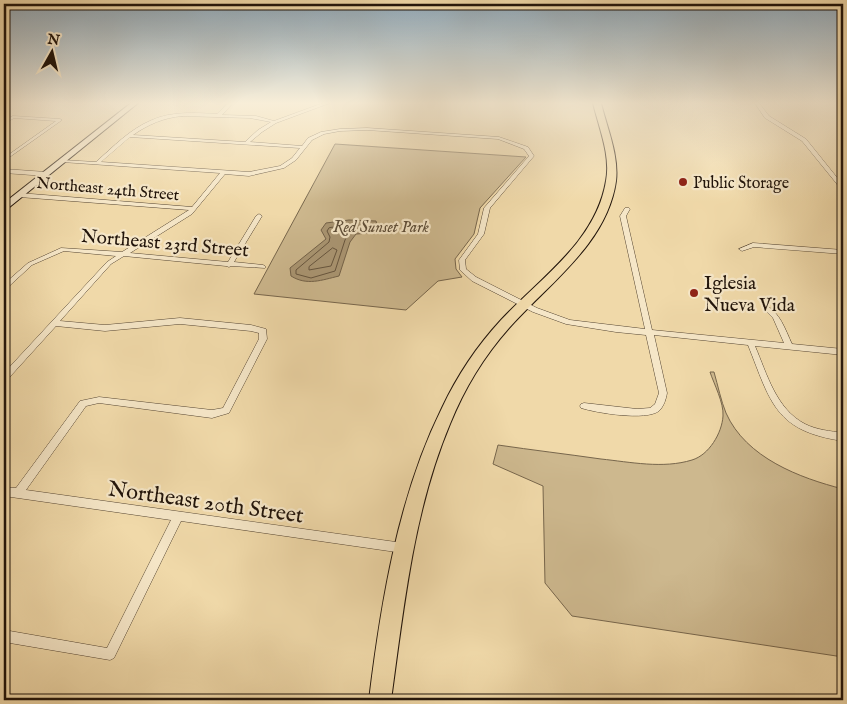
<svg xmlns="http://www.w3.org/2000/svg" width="847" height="704" font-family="'IM FELL English',serif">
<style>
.green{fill:#cdb88e;stroke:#77664c}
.water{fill:#aa9673;stroke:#736249}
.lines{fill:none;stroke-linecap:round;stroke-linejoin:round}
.shore{stroke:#66553e;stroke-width:1}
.street-casing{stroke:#554532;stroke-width:1}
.secondary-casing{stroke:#21140a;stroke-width:2}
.highway-casing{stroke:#21140a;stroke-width:2}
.street{fill:#f5e6c7;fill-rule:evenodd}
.secondary{fill:#f5e6c7;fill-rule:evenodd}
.highway{fill:#f0d9a9;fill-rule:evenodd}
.poi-dot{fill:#8f2418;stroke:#f5e6c7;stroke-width:2}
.labels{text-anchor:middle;stroke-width:4.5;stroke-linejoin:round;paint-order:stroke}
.far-poi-label{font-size:16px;fill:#21140a;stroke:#f5e6c7;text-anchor:start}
.far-street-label{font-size:16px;fill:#21140a;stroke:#f5e6c7}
.far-park-label{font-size:16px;font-style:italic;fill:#5d4d38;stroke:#f5e6c7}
.street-label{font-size:19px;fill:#21140a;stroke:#f5e6c7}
.poi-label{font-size:19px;fill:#21140a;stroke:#f5e6c7;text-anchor:start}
.near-street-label{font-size:22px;fill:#21140a;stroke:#f5e6c7}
</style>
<rect width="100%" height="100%" fill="#f0d9a9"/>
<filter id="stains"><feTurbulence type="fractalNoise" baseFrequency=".004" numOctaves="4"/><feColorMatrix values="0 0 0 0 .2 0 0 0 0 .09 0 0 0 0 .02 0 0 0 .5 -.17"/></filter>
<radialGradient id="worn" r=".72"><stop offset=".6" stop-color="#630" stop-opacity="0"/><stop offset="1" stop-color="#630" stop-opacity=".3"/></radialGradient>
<g class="green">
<polygon points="335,144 526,157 480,208 474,234 455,259 456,269 462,277 438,281 406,310 254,294"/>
<path d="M710,372H714C718,386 721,401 726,413C746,458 800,478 843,489V657L572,616L545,583L543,486L493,464L498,445C532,450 566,454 601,459C630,462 663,469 692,460C709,455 722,433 723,416C724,403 714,384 710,372Z"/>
</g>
<path class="water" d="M349,220L376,221L378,228L371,233L356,234L350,242L339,276C322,280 307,286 291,276L290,268L326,239L321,230L326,223Z"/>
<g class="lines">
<g class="shore">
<polygon points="348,225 353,226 345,240 335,271 311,278 296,274 296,270 329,242 330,237 327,231 329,228"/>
<polygon points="333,248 337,250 331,266 309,270 309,267"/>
</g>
<defs>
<g id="street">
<path d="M228,103H233L222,115L256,116L274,121L323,103H330L276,123L262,132L250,142L302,146L308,138L321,132L340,129L367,128L499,137L528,147L534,156L490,208L484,234L465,260L466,269L476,277L537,308L570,320L645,329L620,216L625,208H629L630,209L626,216L652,330L784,343L773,318L762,307L765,305C780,312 785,329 792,344L843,349V355L755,346C767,374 776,409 805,424C817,430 830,431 843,433V441C775,431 771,403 748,345L654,335L667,393C666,399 664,406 659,411C646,421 597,413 581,408L580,406L581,404L584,403L637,409L650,408L655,404L659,393L646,335L616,332L566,324L533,312L472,281L460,270L459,260L478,234L484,208L529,156L524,149L498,139L367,130L340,131L324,134L312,140L296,160L284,168L249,176L225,174L192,214L130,253L228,262L256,216L259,214L262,216L234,262L263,265L265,266V268L231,266L229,267L226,266L124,256L111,264L60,321L105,325L180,318L251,325L266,329L267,339L229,413L212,418L99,403L86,406L26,490L403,543L407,544L408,548L407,552L403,553L181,521L114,658L110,660L4,642V630L107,648L171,520L4,496V487L16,488L80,401L99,397L212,410L223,408L259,339V333L251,331L180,324L105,331L56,326L7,380L4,381V373L107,262L116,256L64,251L32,265L6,289H4V284L28,263L61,248L122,252L189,210L19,197L16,195L19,193L192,207L220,173L62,162L60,161L62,160L96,162C113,147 130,129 152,120C172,111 196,113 217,114ZM182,116L250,118L271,122L258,130L245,142L133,135C149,124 163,118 182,116ZM130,137L300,148L292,158L280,166L249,172L101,162Z"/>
<polygon points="755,103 759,103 769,116 806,139 843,185 843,190 841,189 802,141 765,118"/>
<polygon points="13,116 60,119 62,120 4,161 4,158 56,121 14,118 4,124 4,121"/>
<polygon points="4,169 46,172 49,174 46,176 4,173"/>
<polygon points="753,243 843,250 843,254 754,247 742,251 739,249"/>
</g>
<polygon id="secondary" points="131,103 138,103 7,209 4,209 4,203"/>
<path id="highway" d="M593,103H601C607,128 619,155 616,181C607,244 548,284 509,328C484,356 464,389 450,424C413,512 404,607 391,700H369C381,602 398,497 442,408C457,376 477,346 501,320C539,279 596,242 606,181C611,156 599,128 593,103Z"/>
</defs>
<use href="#street" class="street-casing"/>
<use href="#secondary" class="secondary-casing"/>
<use href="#highway" class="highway-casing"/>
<use href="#street" class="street"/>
<use href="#secondary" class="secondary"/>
<use href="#highway" class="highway"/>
</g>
<linearGradient id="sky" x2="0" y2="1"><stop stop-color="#8fa8b9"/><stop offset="0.51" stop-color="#f8eed8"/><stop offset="1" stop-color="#f8eed8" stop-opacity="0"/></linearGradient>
<rect width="847" height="202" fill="url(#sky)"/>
<g class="poi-dot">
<circle cx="683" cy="182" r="5"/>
<circle cx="694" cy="293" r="5"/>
</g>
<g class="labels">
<g class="far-poi-label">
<text x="693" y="188">Public Storage</text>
</g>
<g class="far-street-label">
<text transform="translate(108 188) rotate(5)" y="6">Northeast 24th Street</text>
</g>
<g class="far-park-label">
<text x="381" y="232">Red Sunset Park</text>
</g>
<g class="street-label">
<text transform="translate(165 242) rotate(5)" y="7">Northeast 23rd Street</text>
</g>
<g class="poi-label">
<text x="704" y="289">Iglesia<tspan x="704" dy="22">Nueva Vida</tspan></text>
</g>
<g class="near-street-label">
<text transform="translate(206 501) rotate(8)" y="8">Northeast 20th Street</text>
</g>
</g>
<rect width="847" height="704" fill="none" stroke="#f0d9a9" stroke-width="20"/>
<rect x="5" y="5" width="837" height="694" fill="none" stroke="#21140a" stroke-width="2.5"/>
<rect x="10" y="10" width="827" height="684" fill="none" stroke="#21140a"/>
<g transform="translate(52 52) rotate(8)" stroke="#f5e6c7" stroke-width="4" paint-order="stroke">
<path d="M0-4L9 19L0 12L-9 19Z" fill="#21140a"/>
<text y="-8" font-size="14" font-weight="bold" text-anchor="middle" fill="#21140a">N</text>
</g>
<rect width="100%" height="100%" filter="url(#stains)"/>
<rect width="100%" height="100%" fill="url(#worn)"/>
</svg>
